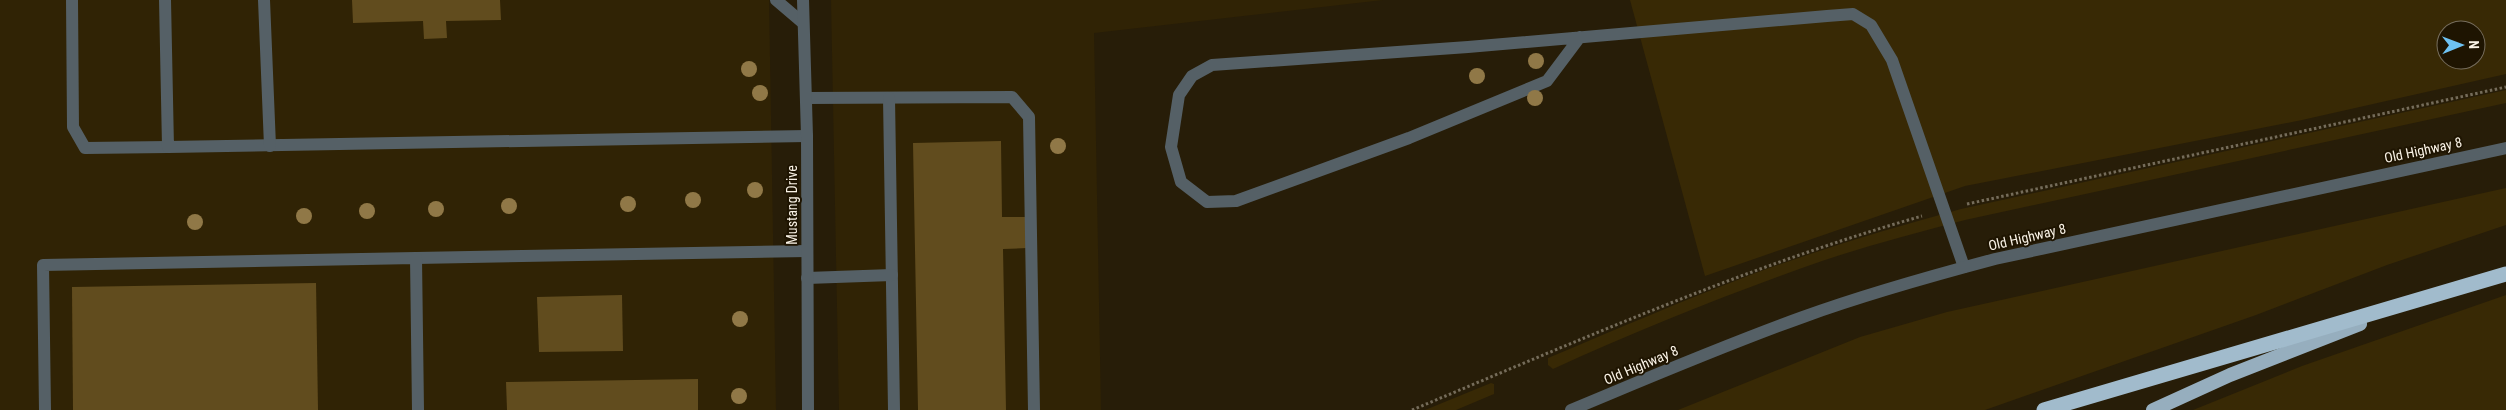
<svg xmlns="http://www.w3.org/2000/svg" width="2506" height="410" font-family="'Roboto Condensed',sans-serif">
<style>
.built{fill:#302305}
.green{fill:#382905;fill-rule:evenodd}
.building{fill:#614c1e}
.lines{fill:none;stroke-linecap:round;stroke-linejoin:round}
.path{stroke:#756c5a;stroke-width:3;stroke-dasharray:2.5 2.5;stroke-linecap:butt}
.service{stroke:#556066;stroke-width:12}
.minor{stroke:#556066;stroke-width:12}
.tertiary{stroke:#556066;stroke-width:12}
.trunk{stroke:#96aebe;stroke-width:14}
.motorway{stroke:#a1bbcc;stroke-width:15}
.tree{fill:#907847}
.labels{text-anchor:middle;stroke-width:4;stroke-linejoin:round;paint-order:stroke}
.street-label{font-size:14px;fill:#faf3e6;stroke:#1e1401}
</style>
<rect width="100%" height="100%" fill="#271d08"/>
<g class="built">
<polygon points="0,0 769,0 776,410 0,410"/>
<polygon points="831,0 1383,0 1094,33 1101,410 839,410"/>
</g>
<g class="green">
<path d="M1630,0H2506V74L2302,120L1965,186L1705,276ZM2446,30H2476V60H2446Z"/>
<path d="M2506,90V103L1965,220C1917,233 1869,245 1822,261C1731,293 1641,329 1553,369L1548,365V358C1617,329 1684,300 1753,274C1821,249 1891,228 1961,209Z"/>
<polygon points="2506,188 2506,225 2387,265 2256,315 1985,410 1678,410 1860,337 1947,312"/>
<polygon points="2506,295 2506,410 2193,410 2302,366"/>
<polygon points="1491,383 1494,384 1494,394 1456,410 1425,410"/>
</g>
<g class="building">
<polygon points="352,0 500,0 501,20 446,21 447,38 424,39 423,21 353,23"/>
<polygon points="1001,141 1002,217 1026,217 1027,248 1003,249 1006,410 918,410 913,143"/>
<polygon points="316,283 318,410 73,410 72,287"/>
<polygon points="622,295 623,351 539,352 537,297"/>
<polygon points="698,379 698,410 507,410 506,382"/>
</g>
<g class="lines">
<g class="path">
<polyline points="1967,204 2506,87"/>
<path d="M1412,410C1580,340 1747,266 1922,216"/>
</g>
<g class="service">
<polyline points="72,0 73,127 85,148 168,147"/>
<polyline points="165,0 168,147 807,136"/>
<polyline points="264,0 270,146"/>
<polyline points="776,0 803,23"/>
<polyline points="1580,37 1547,81 1409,138 1236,201 1207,202 1181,182 1171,147 1179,95 1192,76 1212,65 1468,47 1827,16 1853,14 1871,25 1892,60 1964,267"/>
<polyline points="806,98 1012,97 1029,117 1034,410"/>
<polyline points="889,98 894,410"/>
<polyline points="416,258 807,251"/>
<polyline points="807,278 892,275"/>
<polyline points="45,410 43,265 416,258 418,410"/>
</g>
<polyline class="minor" points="803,0 807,136 808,410"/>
<path class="tertiary" d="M1571,410C1648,378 1725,345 1803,317C1866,294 1931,276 1995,259L2506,148"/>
<polyline class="trunk" points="2153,410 2230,375 2360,324"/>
<polyline class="motorway" points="2044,410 2506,274"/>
</g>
<g class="tree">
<circle cx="1536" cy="61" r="8"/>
<circle cx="749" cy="69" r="8"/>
<circle cx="1477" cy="76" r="8"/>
<circle cx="760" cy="93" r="8"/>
<circle cx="1535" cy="98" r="8"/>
<circle cx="1058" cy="146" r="8"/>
<circle cx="755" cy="190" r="8"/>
<circle cx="693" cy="200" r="8"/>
<circle cx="628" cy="204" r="8"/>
<circle cx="509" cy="206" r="8"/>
<circle cx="436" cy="209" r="8"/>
<circle cx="367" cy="211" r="8"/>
<circle cx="304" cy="216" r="8"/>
<circle cx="195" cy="222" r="8"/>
<circle cx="740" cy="319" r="8"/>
<circle cx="739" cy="396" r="8"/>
</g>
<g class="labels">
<g class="street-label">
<text transform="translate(2423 150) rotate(-12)" y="5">Old Highway 8</text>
<text transform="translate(792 205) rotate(-90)" y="5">Mustang Drive</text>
<text transform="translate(2027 237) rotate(-13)" y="5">Old Highway 8</text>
<text transform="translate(1641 365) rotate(-23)" y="5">Old Highway 8</text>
</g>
</g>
<g transform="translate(2461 45) rotate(89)"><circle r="24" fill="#1e1401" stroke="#766d5d"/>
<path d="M0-4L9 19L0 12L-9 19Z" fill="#6ec2f3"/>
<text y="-8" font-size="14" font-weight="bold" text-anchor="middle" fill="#faf3e6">N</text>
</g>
</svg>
